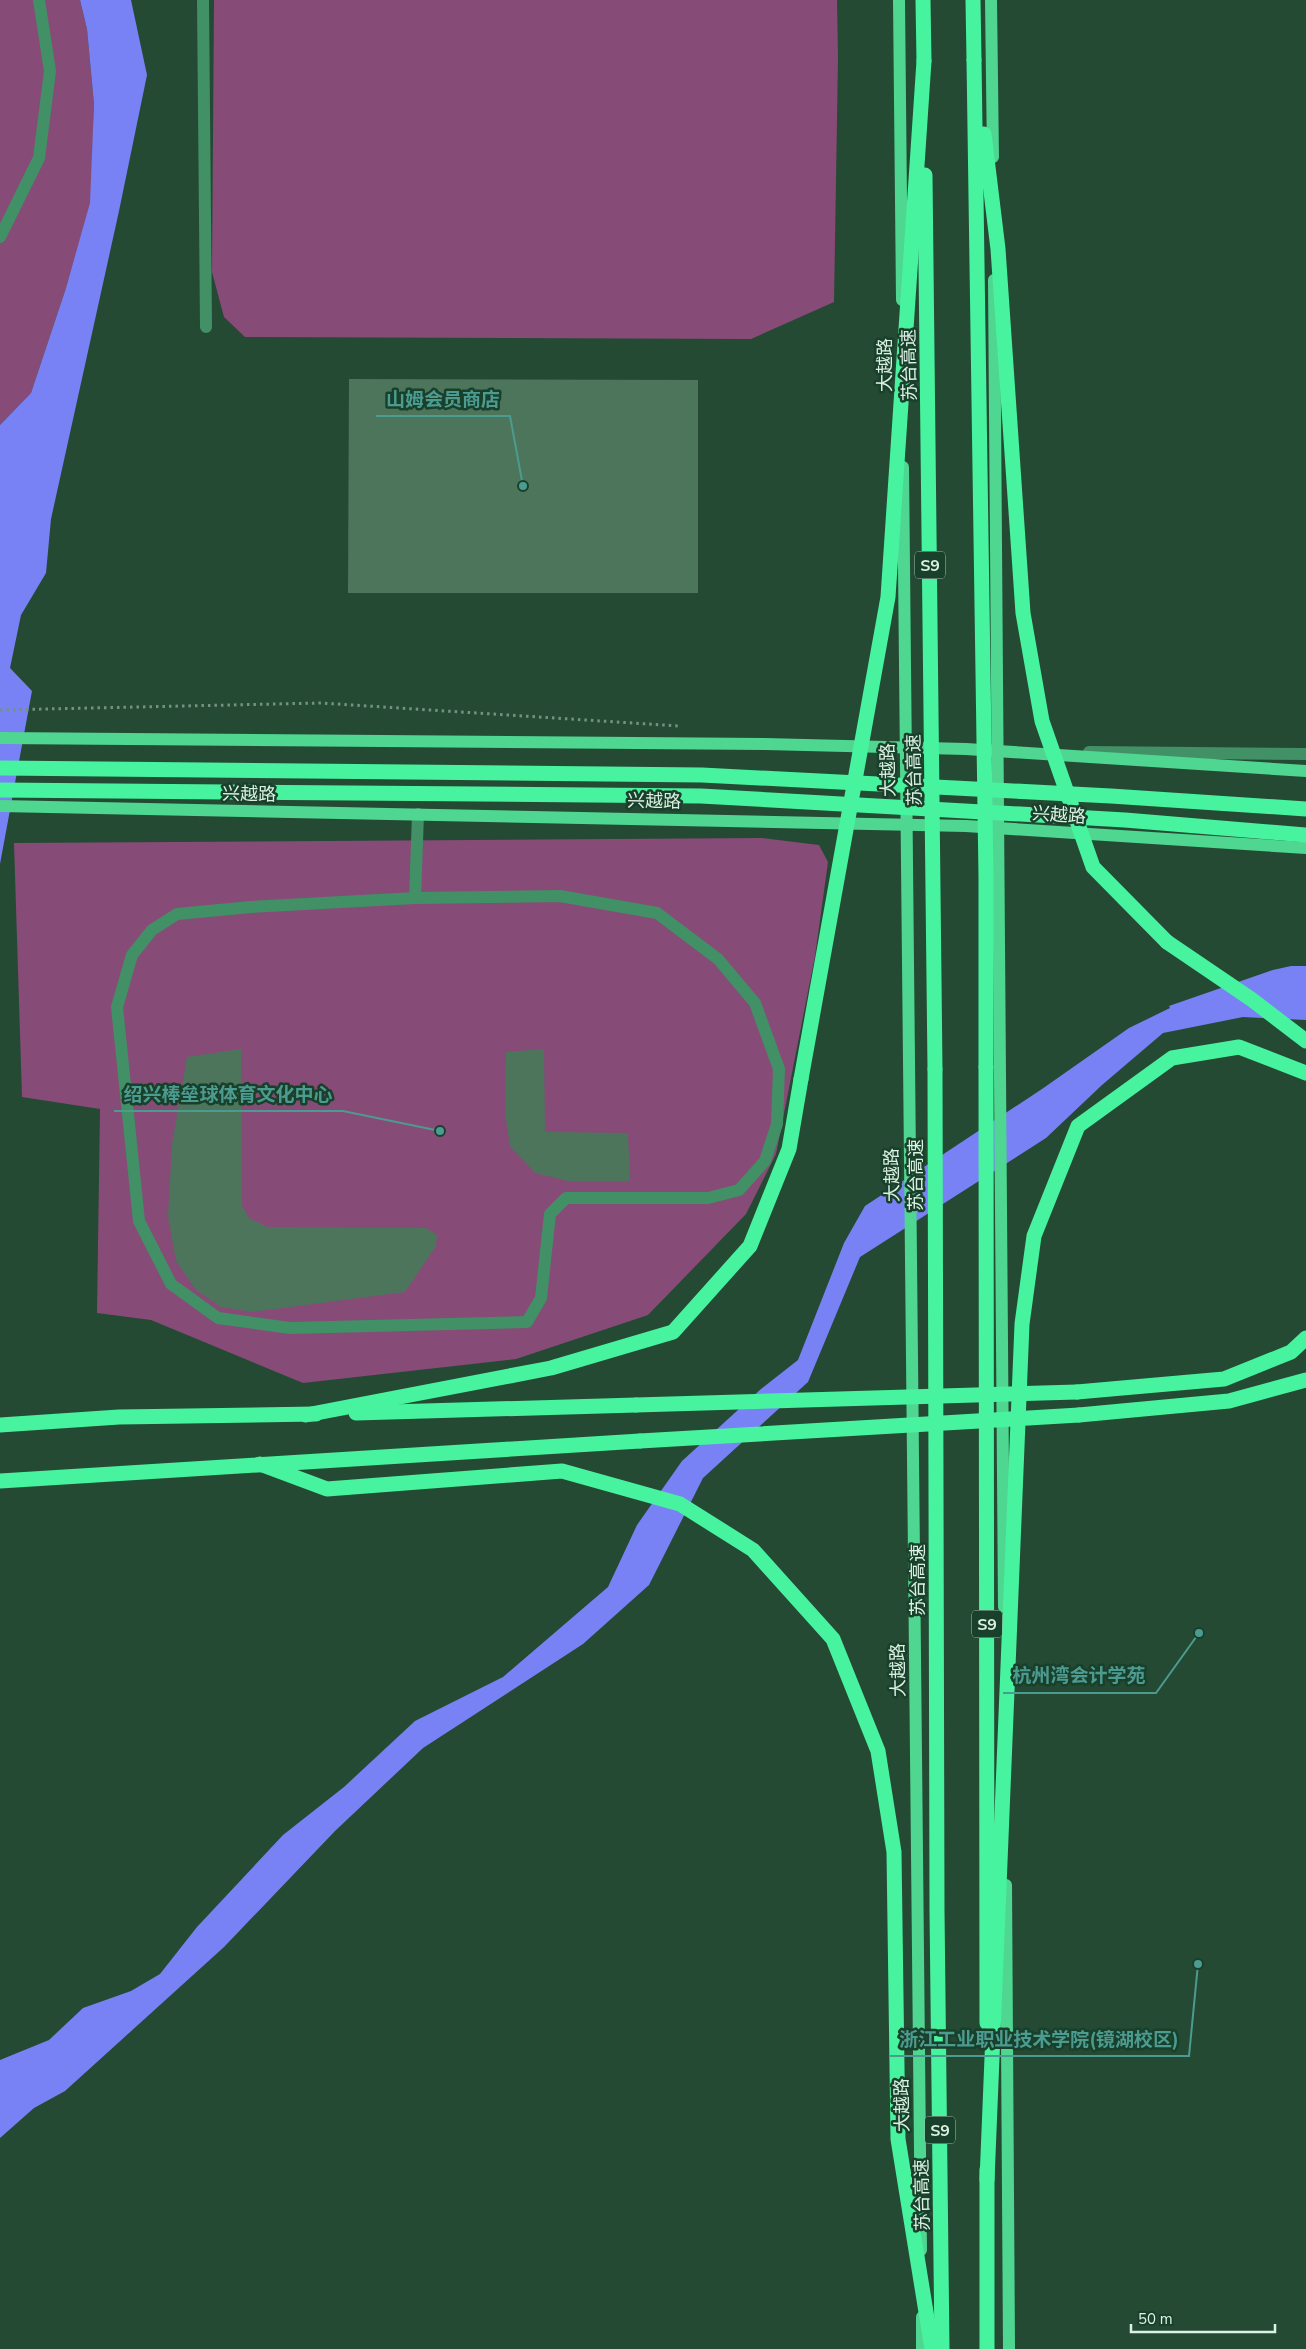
<svg xmlns="http://www.w3.org/2000/svg" width="1306" height="2349" font-family="'Nunito Sans','Noto Sans SC',sans-serif">
<style>
.green{fill:#874b78}
.water{fill:#7882f5}
.building{fill:#4d755c}
.lines{fill:none;stroke-linecap:round;stroke-linejoin:round}
.path{stroke:#739280;stroke-width:3;stroke-dasharray:2.5 4;stroke-linecap:butt}
.minor{stroke:#429065;stroke-width:12}
.major{stroke:#4fd690;stroke-width:12}
.highway{stroke:#48f39f;stroke-width:15}
.highway-bridge{stroke:#48f39f;stroke-width:15}
.labels{text-anchor:middle;stroke-width:5;stroke-linejoin:round;paint-order:stroke}
.shield{fill:#19402a;stroke:#a1bcac;stroke-width:1}
.shield-label{font-size:16px;font-weight:bold;fill:#dbf1e3}
.street-label{font-size:18px;fill:#dbf1e3;stroke:#19402a}
.leader{fill:none;stroke:#4c9b91;stroke-width:2}
.callout-dot{fill:#4c9b91;stroke:#19402a;stroke-width:2}
.callout-label{font-size:19px;text-anchor:middle;font-weight:bold;fill:#4c9b91;stroke:#19402a;stroke-width:5;stroke-linejoin:round;paint-order:stroke}
</style>
<rect width="100%" height="100%" fill="#244a34"/>
<g class="green">
<polygon points="0,0 80,0 87,29 94,104 91,203 66,288 31,393 0,425"/>
<polygon points="214,0 837,0 838,58 834,302 751,339 245,337 224,317 212,272"/>
<polygon points="762,838 819,845 828,862 815,956 776,1154 746,1214 648,1315 516,1359 303,1383 151,1320 97,1313 100,1109 22,1097 14,843"/>
</g>
<g class="water">
<polygon points="80,0 131,0 147,75 119,211 51,519 46,573 21,615 10,668 32,691 0,864 0,425 31,393 66,288 90,203 94,104 87,29"/>
<polygon points="1291,966 1306,966 1306,1020 1243,1017 1163,1033 1102,1085 1046,1138 860,1257 808,1382 703,1478 649,1585 583,1644 423,1748 335,1831 224,1947 65,2091 34,2108 0,2138 0,2060 49,2040 83,2008 131,1991 160,1974 197,1927 283,1835 344,1787 415,1721 503,1677 608,1587 637,1525 682,1461 761,1389 798,1360 844,1243 865,1206 1042,1089 1129,1028 1170,1008 1169,1006 1273,970"/>
</g>
<g class="building">
<polygon points="349,379 698,380 698,593 348,593"/>
<polygon points="241,1049 242,1206 249,1218 267,1227 426,1228 437,1235 436,1246 405,1292 253,1312 221,1307 196,1290 176,1261 168,1216 172,1144 187,1057"/>
<polygon points="544,1049 545,1132 628,1133 630,1181 568,1181 535,1173 510,1146 505,1113 506,1052"/>
</g>
<g class="lines">
<polyline class="path" points="0,710 321,703 679,726"/>
<g class="minor">
<polyline points="203,0 206,327"/>
<polyline points="0,237 39,158 50,71 39,0"/>
<polyline points="1089,752 1306,754"/>
<polyline points="415,898 560,896 657,913 718,959 755,1003 779,1069 777,1124 765,1161 739,1190 708,1198 566,1198 550,1214 541,1298 527,1322 290,1328 218,1318 171,1284 139,1221 117,1007 132,955 152,930 177,914 251,907 415,898 418,814"/>
</g>
<g class="major">
<polyline points="899,0 902,300"/>
<polyline points="991,0 993,157"/>
<polyline points="994,280 1004,1607"/>
<polyline points="903,467 921,2250"/>
<polyline points="0,738 765,744 966,749 1306,771"/>
<polyline points="0,806 966,826 1306,848"/>
<polyline points="1006,1885 1009,2349"/>
<polyline points="922,2317 922,2349"/>
</g>
<g class="highway">
<polyline points="923,0 924,61"/>
<polyline points="973,0 974,60"/>
<polyline points="1167,942 1251,999 1306,1041"/>
<polyline points="986,1067 987,2023"/>
<polyline points="935,1069 937,1910 942,2349"/>
<polyline points="1077,1392 1224,1379 1291,1352 1306,1338"/>
<polyline points="356,1413 636,1405"/>
<polyline points="306,1415 551,1368 673,1332 750,1246 789,1149 801,1079"/>
<polyline points="1079,1415 1229,1401 1306,1380"/>
<polyline points="0,1425 119,1417 316,1414"/>
<polyline points="0,1481 640,1441"/>
<polyline points="987,2169 987,2349"/>
</g>
<g class="highway-bridge">
<polyline points="974,60 986,877 986,1067"/>
<polyline points="984,134 998,249 1023,613 1042,721 1093,867 1167,942"/>
<polyline points="925,175 935,1069"/>
<polyline points="0,768 702,775 1111,796 1306,809"/>
<polyline points="0,790 701,796 1125,820 1306,835"/>
<polyline points="801,1079 888,597 924,61"/>
<polyline points="636,1405 1077,1392"/>
<polyline points="640,1441 1079,1415"/>
<polyline points="260,1464 327,1489 562,1471 680,1504 753,1550 833,1639 878,1751 894,1852 898,2139 932,2349"/>
<polyline points="987,2180 1022,1324 1034,1236 1078,1126 1172,1058 1239,1047 1306,1073"/>
</g>
</g>
<g class="labels">
<g class="shield">
<rect x="915" y="551.5" width="30" height="27" rx="4"/>
<rect x="972" y="1610.5" width="30" height="27" rx="4"/>
<rect x="925" y="2116.5" width="30" height="27" rx="4"/>
</g>
<g class="shield-label">
<text x="930" y="571">S9</text>
<text x="987" y="1630">S9</text>
<text x="940" y="2136">S9</text>
</g>
<g class="street-label">
<text transform="translate(885 365) rotate(-90)" y="6">大越路</text>
<text transform="translate(909 365) rotate(-91)" y="6">苏台高速</text>
<text transform="translate(888 770) rotate(-91)" y="6">大越路</text>
<text transform="translate(914 770) rotate(-91)" y="6">苏台高速</text>
<text transform="translate(249 794) rotate(1)" y="6">兴越路</text>
<text transform="translate(654 801) rotate(1)" y="6">兴越路</text>
<text transform="translate(1059 815) rotate(4)" y="6">兴越路</text>
<text transform="translate(892 1175) rotate(-91)" y="6">大越路</text>
<text transform="translate(916 1175) rotate(-90)" y="6">苏台高速</text>
<text transform="translate(918 1580) rotate(-90)" y="6">苏台高速</text>
<text transform="translate(898 1670) rotate(-91)" y="6">大越路</text>
<text transform="translate(902 2105) rotate(-91)" y="6">大越路</text>
<text transform="translate(922 2195) rotate(-91)" y="6">苏台高速</text>
</g>
</g>
<path class="leader" d="M523 486L510 416H376M440 1131L343 1111H114M1199 1633L1156 1693H1003M1198 1964L1189 2056H890"/>
<g class="callout-dot">
<circle cx="523" cy="486" r="5"/>
<circle cx="440" cy="1131" r="5"/>
<circle cx="1199" cy="1633" r="5"/>
<circle cx="1198" cy="1964" r="5"/>
</g>
<g class="callout-label">
<text x="443" y="406">山姆会员商店</text>
<text x="228" y="1101">绍兴棒垒球体育文化中心</text>
<text x="1079" y="1682">杭州湾会计学苑</text>
<text x="1039" y="2046">浙江工业职业技术学院(镜湖校区)</text>
</g>
<path d="M1131 2324v8h144v-8" fill="none" stroke="#dbf1e3" stroke-width="2.5"/>
<text x="1138" y="2324" font-size="15" fill="#dbf1e3" stroke="#19402a" stroke-width="4" paint-order="stroke">50 m</text>
</svg>
